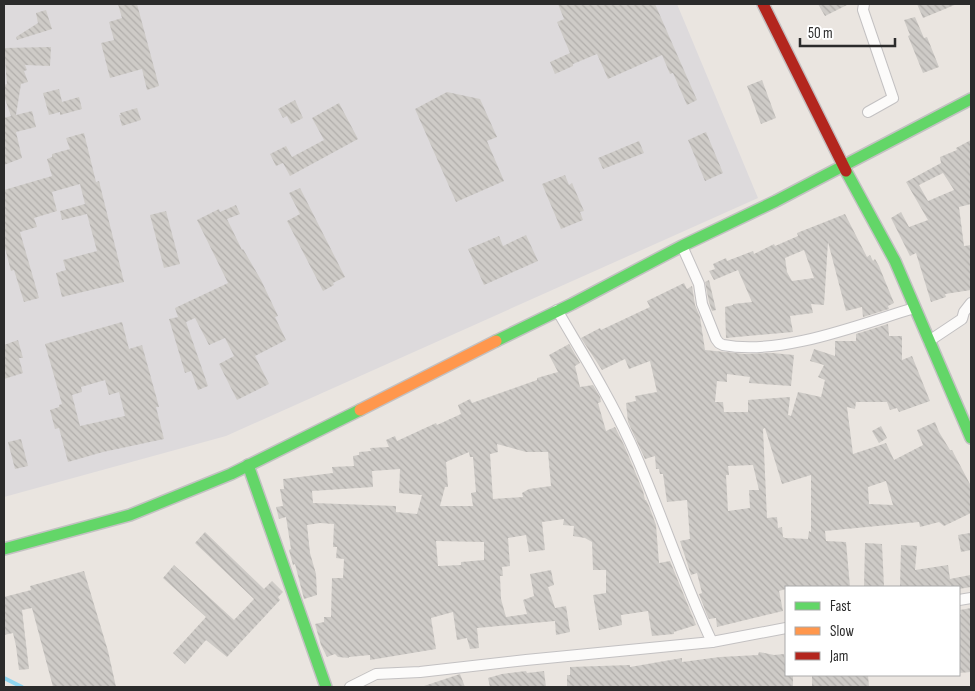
<svg xmlns="http://www.w3.org/2000/svg" width="975" height="691" font-family="'Sofia Sans Condensed',sans-serif">
<style>
.industrial{fill:#dddadc}
.lines{fill:none;stroke-linecap:round;stroke-linejoin:round}
.stream{stroke:#8fd6f0;stroke-width:4}
.building{fill:url(#building-back-hatch);fill-rule:evenodd}
.street-casing{stroke:#c3c1c2;stroke-width:12}
.fast-casing{stroke:#c3c1c2;stroke-width:14}
.slow-casing{stroke:#c3c1c2;stroke-width:14}
.jam-casing{stroke:#c3c1c2;stroke-width:14}
.street{stroke:#fcfbfa;stroke-width:10}
.fast{stroke:#63d668;stroke-width:11}
.slow{stroke:#ff974d;stroke-width:11}
.jam{stroke:#b3261e;stroke-width:11}
</style>
<defs>
<pattern id="building-back-hatch" width="6" height="6" patternUnits="userSpaceOnUse" patternTransform="scale(1.25)"><rect width="6" height="6" fill="#cecbc7"/><path d="M-1 5l2 2M0 0l6 6M5-1l2 2" fill="none" stroke="#b1aeab"/></pattern>
</defs>
<rect width="100%" height="100%" fill="#eae5e0"/>
<polygon class="industrial" points="4,4 677,4 758,198 226,436 4,497"/>
<g class="lines">
<polyline class="stream" points="4,678 22,687"/>
</g>
<g class="building">
<polygon points="118,4 137,4 159,86 147,90 142,69 110,78 101,43 114,40 109,22 122,18"/>
<polygon points="558,4 655,4 697,100 687,105 673,73 670,74 662,55 608,79 597,54 573,64 573,66 555,74 550,62 570,53 557,22 564,19"/>
<polygon points="818,4 849,4 825,16"/>
<polygon points="917,4 957,4 923,18"/>
<polygon points="46,10 52,29 17,40 16,37 38,23 36,13"/>
<polygon points="915,17 924,38 927,37 939,67 923,73 908,36 910,35 904,20"/>
<polygon points="51,47 50,66 25,65 27,70 24,71 28,82 21,84 16,115 32,111 36,127 16,132 22,158 4,165 4,118 11,116 4,96 4,85 7,84 4,48"/>
<polygon points="762,80 776,118 761,124 747,86"/>
<polygon points="59,89 62,102 79,97 82,109 60,115 60,112 49,115 43,93"/>
<polygon points="447,92 480,99 497,137 487,141 504,181 456,202 415,109"/>
<polygon points="295,100 303,118 291,124 287,116 283,118 278,109"/>
<polygon points="339,103 358,139 290,176 283,163 276,166 270,154 286,146 292,157 324,140 312,118"/>
<polygon points="137,108 141,120 122,126 119,115 121,115 120,113"/>
<polygon points="706,132 723,173 705,181 688,140"/>
<polygon points="84,133 96,182 99,181 124,282 62,297 56,273 66,270 63,260 97,251 87,214 62,220 60,211 85,204 80,184 52,192 57,211 34,218 37,227 20,232 39,298 24,302 14,270 11,271 4,244 4,190 52,176 47,159 52,157 52,154 70,149 66,138"/>
<path d="M971,140V204L959,207L964,246L971,245V290L945,294L946,297L931,302L916,253L910,256L891,218L901,212L909,227L928,220L906,182L941,163L940,157L957,150L956,148ZM943,173L954,190L928,201L919,185Z"/>
<polygon points="639,141 644,153 603,169 598,158"/>
<polygon points="565,175 569,185 572,183 584,211 580,212 583,220 561,229 542,184"/>
<polygon points="300,188 345,277 333,283 334,285 323,291 287,221 300,214 289,193"/>
<polygon points="236,205 240,214 227,219 242,250 243,249 261,280 278,316 275,317 286,340 255,356 269,384 237,400 219,364 234,356 225,338 209,345 195,318 186,322 208,386 198,390 191,371 185,373 169,319 178,317 175,308 228,283 197,220 219,209 220,212"/>
<polygon points="166,211 180,264 164,268 150,215"/>
<path d="M845,214L867,257L870,255L873,261L875,259L879,266L894,303L888,306L889,309L863,317L862,307L846,311L828,242L824,305L811,304L813,313L790,316L793,332L726,338L725,307L733,305V304L752,302L738,270L714,280L709,271L715,269L713,264L726,258L727,261L753,251L754,254L774,244L775,246L798,236L797,233ZM804,250L814,278L792,281L787,272L785,258Z"/>
<polygon points="526,235 538,261 484,285 468,249 499,236 503,246"/>
<polygon points="709,280 716,310 712,311 709,302 705,282"/>
<path d="M684,283L687,289L692,286L695,305L700,317L705,350L745,354L772,353L794,355L791,386L749,383L750,377L727,374V382L717,381L715,402H723L724,412H748V400L790,397L788,415L791,416L798,392L821,397L825,380L818,377L824,365L810,361L814,349L835,356V341H856V334L888,324L889,336H902V360L912,356L930,401L899,412L897,408L890,410L887,402H856L855,409L847,407L853,454L886,443L894,460L923,445L917,430L935,422L939,432L950,450H952L971,486V513L944,526L939,522L920,527L919,522L825,531L826,541L846,542L850,587H786V589L779,591L783,611L717,627L716,618L709,619L707,615L699,594L702,593L697,573L691,575L680,541L690,539L687,500L667,502L663,474H660L659,469H656L655,456L645,459L628,422L626,403L636,401L635,396L657,392L650,361L629,369L625,359L602,370L581,338L600,328L601,330L650,307L647,301ZM765,428L782,484L811,475V532L809,531L808,539L785,538L783,537L782,527L778,528L777,517L767,518L763,429ZM753,465L759,490H749L750,508L728,511L726,475H729L728,466ZM886,481L893,505L869,504L868,487Z"/>
<path d="M122,322L129,349L142,345L159,407H156L164,439L103,452L68,462L59,428L55,429L50,410L59,407V405L62,404L45,344ZM105,380L109,395L119,392L125,416L80,426L72,395L82,392L81,387Z"/>
<polygon points="18,340 23,358 19,358 23,373 4,379 4,345"/>
<path d="M569,344L580,363L575,366L580,387L593,385L600,397L601,402L598,403L606,431L615,427L624,445L643,491L645,500H646L649,506L656,525L659,563L670,561L696,625L674,632V634L652,636L648,611L621,615L622,625L599,630L593,595L606,593V570H593L592,542L585,538L573,536L574,526L563,525L564,519L542,522L545,550L529,552L526,535L508,538L510,566L502,567L503,576H500L501,599L506,617L527,614L523,600L534,596L530,574L551,570L554,585L548,587L555,608L566,606L570,632L556,635L555,621L477,628L479,648L470,649L467,638L457,640L453,612L431,618L436,649L370,660V655L349,657V658L338,657L335,654L327,657L321,645L315,624L324,622V617H331L332,578H343L344,559L336,558L337,547H333L334,524L320,523L307,525L310,553L316,574L317,595L304,599L295,564L293,565L289,550L291,549L286,517L279,519L276,507L283,506L280,489H284L283,479L333,473L332,467L354,466L353,456L359,455V452L371,451L370,448L389,447L386,440L395,436L397,441L436,423L437,425L461,414L458,405L470,399L472,403L537,380V378L558,372L549,355ZM497,444L526,452H548L551,486L529,489L522,493L523,497L493,499L490,454L498,452ZM469,452L470,457H473L476,492L471,493L473,506H440L445,487H448L446,462ZM400,469L399,493L422,495L417,514L396,512V506L313,503L312,491L373,487L372,471ZM436,541L484,542V560L461,562V565L438,566Z"/>
<polygon points="881,426 887,438 879,443 872,431"/>
<polygon points="21,439 28,466 15,469 8,442"/>
<polygon points="205,532 264,589 272,581 283,592 278,597 280,600 227,657 206,640 185,664 173,653 206,617 163,578 174,565 234,620 254,599 195,543"/>
<polygon points="970,533 971,550 961,552 958,535"/>
<polygon points="865,543 882,544 884,587 864,587"/>
<polygon points="901,545 917,546 915,570 948,565 950,579 970,575 971,587 959,589 959,587 951,587 951,585 935,587 932,586 900,587"/>
<polygon points="84,571 108,651 116,687 53,687 32,608 22,610 29,669 19,670 16,646 13,633 4,635 4,597 31,590 30,586"/>
<polygon points="971,608 971,672 959,673 959,614 961,614 960,610"/>
<polygon points="759,652 774,655 784,654 786,675 793,676 793,687 692,687 692,686 567,687 567,675 570,675 570,667 630,665 630,667 682,658 682,662 720,657 758,655"/>
<polygon points="526,671 527,673 544,671 546,687 490,687 488,678 502,674"/>
<polygon points="460,674 465,687 424,687 424,686"/>
<polygon points="812,675 868,675 869,687 812,686"/>
</g>
<g class="lines">
<defs>
<g id="street">
<polyline points="864,4 863,10 893,98 868,112"/>
<path d="M682,246L699,284L702,304L716,339L719,343L723,345C781,356 858,325 914,308"/>
<path d="M557,310C582,353 609,396 630,442C660,508 681,577 712,642"/>
<polyline points="929,341 962,319 964,312 971,303"/>
<polyline points="959,600 971,598"/>
<polyline points="350,687 376,674 420,672 526,660 712,642 786,628"/>
</g>
<g id="fast">
<polyline points="846,171 895,261 971,438"/>
<polyline points="496,341 572,304 682,246 776,201 971,99"/>
<polyline points="248,465 326,687"/>
<polyline points="4,549 130,515 231,474 360,410"/>
</g>
<polyline id="slow" points="360,410 496,341"/>
<polyline id="jam" points="763,4 846,171"/>
</defs>
<use href="#street" class="street-casing"/>
<use href="#fast" class="fast-casing"/>
<use href="#slow" class="slow-casing"/>
<use href="#jam" class="jam-casing"/>
<use href="#street" class="street"/>
<use href="#fast" class="fast"/>
<use href="#slow" class="slow"/>
<use href="#jam" class="jam"/>
</g>
<rect width="975" height="691" fill="none" stroke="#2b2b2b" stroke-width="10"/>
<rect x="785" y="586" width="175" height="90" fill="#ffffff" stroke="#aaaaaa"/>
<rect x="795" y="602" width="25" height="8" fill="#63d668" stroke="#aaaaaa"/>
<text x="830" y="611" font-size="15" fill="#2b2b2b">Fast</text>
<rect x="795" y="627" width="25" height="8" fill="#ff974d" stroke="#aaaaaa"/>
<text x="830" y="636" font-size="15" fill="#2b2b2b">Slow</text>
<rect x="795" y="652" width="25" height="8" fill="#b3261e" stroke="#aaaaaa"/>
<text x="830" y="661" font-size="15" fill="#2b2b2b">Jam</text>
<path d="M800 38v8h95v-8" fill="none" stroke="#2b2b2b" stroke-width="2.5"/>
<text x="808" y="38" font-size="15" fill="#2b2b2b" stroke="#ffffff" stroke-width="4" paint-order="stroke">50 m</text>
</svg>
